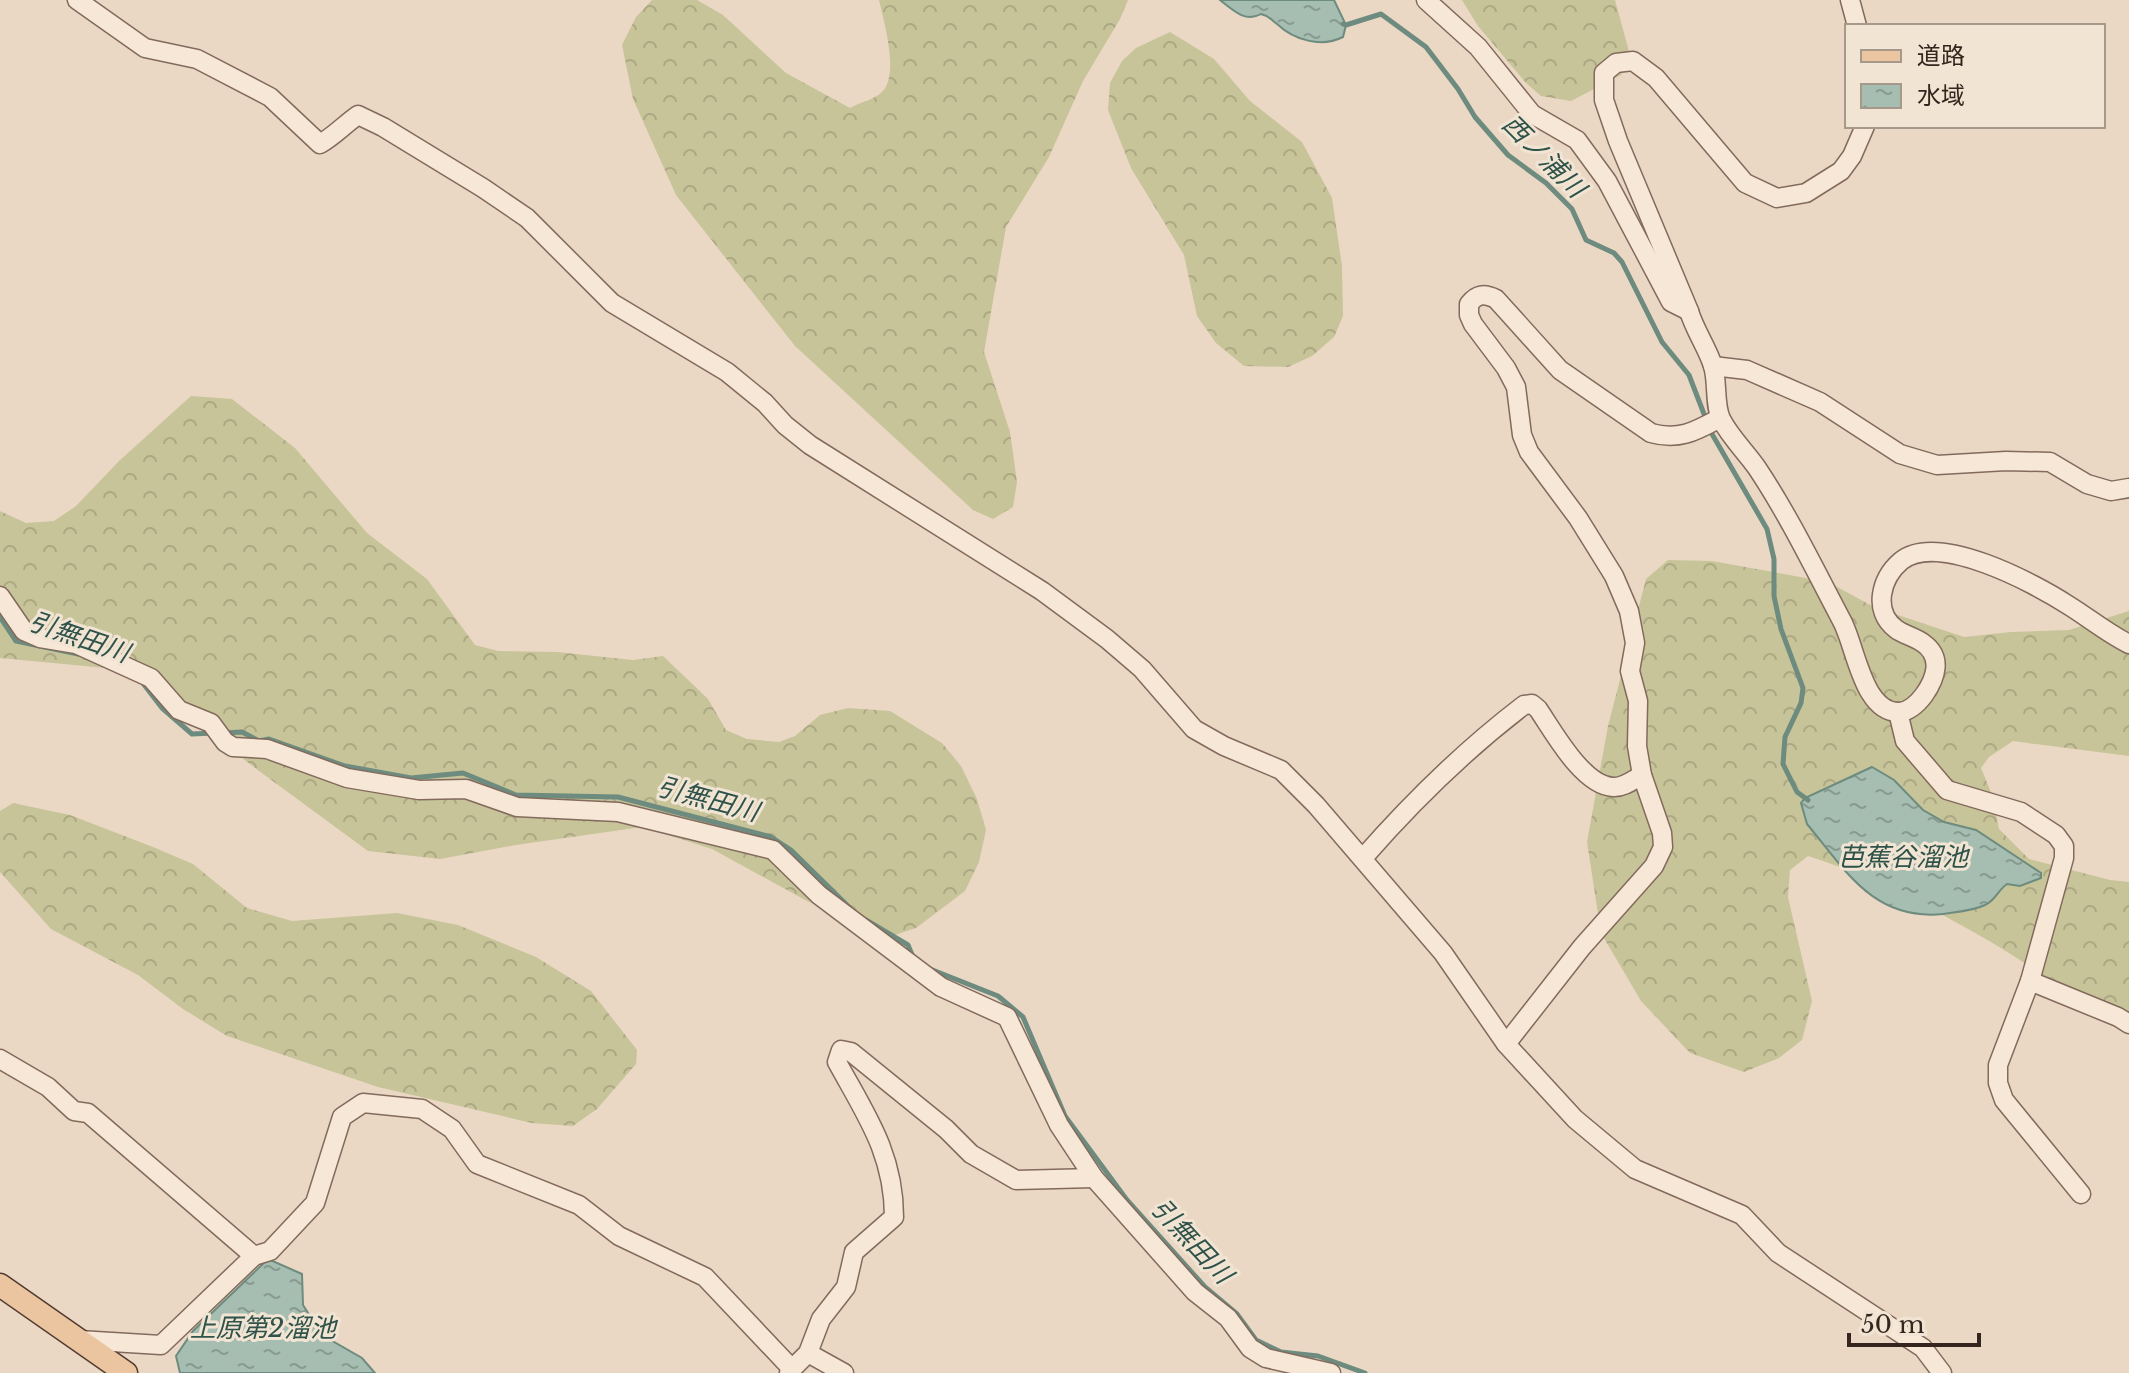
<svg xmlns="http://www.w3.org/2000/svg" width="2129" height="1373" font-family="'Libre Baskerville','Noto Sans JP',serif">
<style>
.forest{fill:url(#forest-crowns)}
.water{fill:url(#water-ripples);stroke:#6d8b7e;stroke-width:2}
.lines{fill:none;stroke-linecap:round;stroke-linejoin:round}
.stream{stroke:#6d8b7e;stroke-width:5}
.minor-casing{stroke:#836a5c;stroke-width:21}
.major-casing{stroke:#513a30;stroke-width:25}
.minor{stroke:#f6e7d7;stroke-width:18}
.major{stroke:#eac59f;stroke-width:22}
.labels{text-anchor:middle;stroke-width:6;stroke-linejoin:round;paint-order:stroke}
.water-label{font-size:26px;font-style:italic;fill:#2f534a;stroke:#f2e4d3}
</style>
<defs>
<pattern id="forest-crowns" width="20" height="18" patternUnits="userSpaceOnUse" patternTransform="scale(2)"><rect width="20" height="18" fill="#c7c499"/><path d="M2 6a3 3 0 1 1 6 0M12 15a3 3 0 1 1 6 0" fill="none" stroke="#aca883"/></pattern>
<pattern id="water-ripples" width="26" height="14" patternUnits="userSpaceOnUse" patternTransform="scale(2)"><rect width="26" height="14" fill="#a6beb2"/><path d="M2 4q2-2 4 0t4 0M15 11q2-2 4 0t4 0" fill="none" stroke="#889a90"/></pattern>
</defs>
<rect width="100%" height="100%" fill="#ead8c4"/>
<g class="forest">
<path d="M652,0H697L723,15L786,73L850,108C860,102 875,100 883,91C899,73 884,22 879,0H1128L1120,19L1083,81L1049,157L1006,227L984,352L1010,432L1017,482L1013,507L993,519L973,510L795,346L676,195L633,99L622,45L636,17Z"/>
<polygon points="1462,0 1615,0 1630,55 1621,75 1571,101 1541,96 1526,83 1478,26"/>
<polygon points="1170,32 1214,59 1250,101 1302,142 1332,198 1342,266 1343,316 1334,337 1312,356 1288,367 1244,366 1216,343 1197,316 1184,255 1131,168 1108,110 1110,83 1122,61 1136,48"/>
<polygon points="191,396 232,399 295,448 367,533 427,579 475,645 498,651 557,652 633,660 663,656 708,699 726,730 747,739 779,742 795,736 820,715 848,708 890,711 942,743 961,766 977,799 986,830 979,862 965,891 916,928 889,937 807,901 712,849 642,827 516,845 440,859 368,851 255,768 151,686 106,668 0,658 0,511 26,523 54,521 76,506 119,461"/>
<path d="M1668,560L1712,561L1828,582L1874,607L1964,637L2011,632L2069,630L2129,611V756L2013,741L1989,757L1981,768L1993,797L1999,829L2029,859L2110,880L2129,882V1029C2079,1002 2034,967 1984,938C1928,906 1869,875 1808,856L1790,870L1788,897L1812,1001L1802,1040L1779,1058L1744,1072L1690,1053L1641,1001L1601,933L1587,842L1608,726L1646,579Z"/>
<polygon points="13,803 70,815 153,847 193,864 247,908 292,921 397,913 458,925 536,957 591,991 637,1050 636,1064 597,1109 573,1126 532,1123 378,1087 227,1036 183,1009 138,975 51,929 0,872 0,811"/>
</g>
<g class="water">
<path d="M1220,0H1334L1346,25L1343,37C1321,48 1294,40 1277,24C1270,19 1270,16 1261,14C1245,23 1233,10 1220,0Z"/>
<path d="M1872,767L1894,780L1923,810L1944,822L1976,830L2041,873V878L2020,886L2007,884C1998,890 1995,901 1985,905C1973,911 1956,912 1943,914C1874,921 1846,871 1807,824L1801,803L1805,798Z"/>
<polygon points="268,1259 302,1274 303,1305 322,1335 362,1358 375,1373 180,1373 176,1356 193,1331"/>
</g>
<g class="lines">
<g class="stream">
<polyline points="1343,24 1346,25 1381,14 1426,47 1458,89 1475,117 1508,155 1546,183 1572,209 1586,240 1614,253 1622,262 1662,342 1689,375 1704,414"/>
<polyline points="1712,434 1767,529 1774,559 1774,596 1781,629 1803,688 1801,703 1785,737 1783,764 1797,792 1808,800"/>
<polyline points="0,617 16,641 78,654"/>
<polyline points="142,682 162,708 192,734 214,733"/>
<polyline points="224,733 242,732 259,741 269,739 345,766 411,778 463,773 516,795 618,797 771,837 791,850 851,909"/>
<polyline points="866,920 908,945 913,957"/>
<polyline points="930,969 998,996 1023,1017 1065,1116 1127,1200 1205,1287 1237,1314 1256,1340 1281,1352 1318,1356 1365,1373"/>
</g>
<defs>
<g id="minor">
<path d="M77,0L145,48L197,59L270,97L320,144C334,136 344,125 358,115L383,127L483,188L527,218L612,303L727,372L765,403L785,425L810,445L1042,591L1107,639L1142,669L1194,729L1224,746L1281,770L1316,805L1443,953L1506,1044L1575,1119L1635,1169L1742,1215L1778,1253L1923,1348L1942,1373"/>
<polyline points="1426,0 1478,47 1532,114 1577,140 1607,181 1671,302 1689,311"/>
<polyline points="1850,0 1857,26"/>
<path d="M1865,126L1852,156L1841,171L1806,193L1777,198L1745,183L1656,78L1633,61L1616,63L1604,73V100L1618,141L1689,311C1695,331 1707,347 1713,366C1718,382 1714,404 1721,419C1730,437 1746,452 1757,468C1789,516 1815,570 1842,621C1856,647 1863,714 1900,712C1910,711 1918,703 1924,695C1936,678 1943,657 1923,643C1915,637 1904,635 1896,629C1872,611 1881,578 1901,561C1937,531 2034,583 2068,605C2089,618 2107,633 2129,644"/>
<polyline points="1713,366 1747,370 1820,402 1900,454 1937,465 2006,461 2050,462 2087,484 2111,491 2129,488"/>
<polyline points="0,596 24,631 40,638 76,644 151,678 179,710 211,723 225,742 233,747 267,749 347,778 419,790 466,789 517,807 618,812 773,850 819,895 941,987 1007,1017 1059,1125 1094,1178 1195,1292 1228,1318 1250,1348 1266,1358 1331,1373"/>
<polyline points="1898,712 1905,741 1947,790 2021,812 2056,835 2064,846 2064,858 2030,981 1998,1065 1998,1083 2004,1100 2081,1194"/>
<path d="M1363,858C1412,802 1465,750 1524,705L1532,704L1538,709C1553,731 1583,786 1613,787C1623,788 1633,780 1642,775"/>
<polyline points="2030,981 2118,1017 2129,1024"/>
<path d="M1506,1044L1582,947L1654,866L1663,847L1662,833L1642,775L1637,746L1638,701L1630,671L1635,643L1629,611L1614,576L1578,518L1529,452L1522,435L1516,387L1506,368L1473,324L1469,315V304C1477,294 1484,293 1496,299L1560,370L1651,433C1679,441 1696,431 1720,418"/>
<polyline points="0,1059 48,1087 74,1111 88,1113 254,1256"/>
<polyline points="79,1340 161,1345 254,1256 270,1251 315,1203 342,1117 363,1103 422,1109 452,1129 477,1164 579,1205 619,1236 705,1277 792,1369 789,1373"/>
<polyline points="808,1353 844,1373"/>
<path d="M792,1369L808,1353L821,1319L846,1287L854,1252L894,1217C894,1154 866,1115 837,1062L841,1050L851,1052L946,1129L971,1154L1016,1180L1094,1178"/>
</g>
<polyline id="major" points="0,1285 126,1373"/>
</defs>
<use href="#minor" class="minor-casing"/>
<use href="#major" class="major-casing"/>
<use href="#minor" class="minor"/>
<use href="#major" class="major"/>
</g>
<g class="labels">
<g class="water-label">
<text transform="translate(1544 156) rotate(45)" y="9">西ノ浦川</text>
<text transform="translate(79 637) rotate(19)" y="9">引無田川</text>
<text transform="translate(708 799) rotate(15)" y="9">引無田川</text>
<text x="1903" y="866">芭蕉谷溜池</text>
<text transform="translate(1192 1241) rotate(47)" y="9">引無田川</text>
<text x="263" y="1337">上原第2溜池</text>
</g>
</g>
<rect x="1845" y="24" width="260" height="104" fill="#f2e4d3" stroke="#a6988b" stroke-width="2"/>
<rect x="1861" y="50" width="40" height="12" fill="#eac59f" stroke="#a6988b" stroke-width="2"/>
<text x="1917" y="64" font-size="24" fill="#34251f">道路</text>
<rect x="1861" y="84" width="40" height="24" fill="url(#water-ripples)" stroke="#a6988b" stroke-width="2"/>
<text x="1917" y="104" font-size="24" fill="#34251f">水域</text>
<path d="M1849 1333v12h130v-12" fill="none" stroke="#34251f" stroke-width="4"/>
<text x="1861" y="1333" font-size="24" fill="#34251f" stroke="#f2e4d3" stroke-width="6" paint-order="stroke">50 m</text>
</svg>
